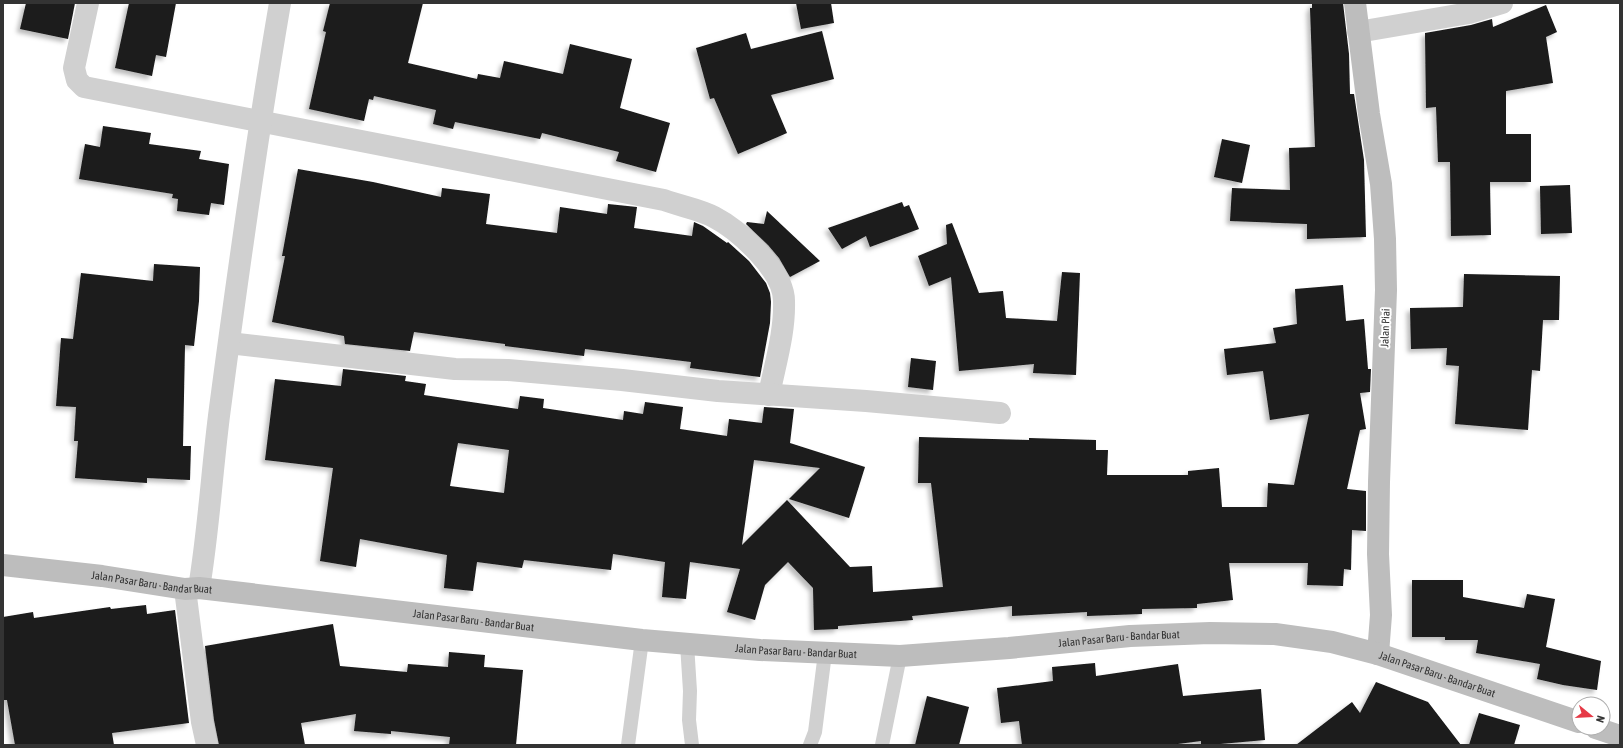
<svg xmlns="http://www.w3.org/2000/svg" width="1623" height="748" font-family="'Asap Condensed',sans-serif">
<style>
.building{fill:#1a1a1a;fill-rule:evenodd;filter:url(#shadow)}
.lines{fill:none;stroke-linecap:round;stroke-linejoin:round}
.lane{stroke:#d0d0d0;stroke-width:14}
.street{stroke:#d0d0d0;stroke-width:22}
.secondary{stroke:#bdbdbd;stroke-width:22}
.labels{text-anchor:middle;stroke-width:4;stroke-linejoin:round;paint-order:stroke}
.street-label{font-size:11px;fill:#333;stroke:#fff}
</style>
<defs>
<filter id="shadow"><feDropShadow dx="-3.5" dy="3.5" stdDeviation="2" flood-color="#0004"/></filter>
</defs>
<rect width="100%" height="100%" fill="#fff"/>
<g class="building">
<polygon points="26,3 75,3 68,39 20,29"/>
<polygon points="129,3 176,3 166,57 156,55 152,76 115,68"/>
<polygon points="330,3 423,3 408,63 477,79 478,74 500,78 504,61 563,74 570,44 632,59 620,108 670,123 656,172 616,161 619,152 542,133 540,139 455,122 453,129 433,124 436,110 374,96 373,100 369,99 364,121 309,109 326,32 323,31"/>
<polygon points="796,3 831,3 834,23 801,29"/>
<polygon points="1312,3 1343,3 1349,54 1350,94 1354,94 1364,160 1366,237 1307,239 1307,224 1230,221 1232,188 1290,190 1289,148 1315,147 1310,8 1312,8"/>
<polygon points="1546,5 1557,32 1546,37 1553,83 1506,91 1506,134 1531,134 1531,182 1490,182 1491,235 1451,236 1450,162 1438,162 1436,107 1426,108 1425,33 1471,25 1492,19 1493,27"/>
<polygon points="822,31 834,79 771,95 787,133 738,154 714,98 710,99 696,48 746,33 751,49"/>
<polygon points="103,126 151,133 149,144 201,151 199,159 229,164 224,205 211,203 209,215 177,211 178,199 172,198 173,194 79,179 85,144 100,147"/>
<polygon points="1222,139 1250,145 1242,183 1214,177"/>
<polygon points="298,169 373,182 441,197 442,188 490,194 486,224 557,233 560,207 607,214 608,204 637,207 634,228 692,236 694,222 703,226 727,243 728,242 749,261 766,283 770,293 771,302 770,323 760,377 690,368 691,362 585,349 584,356 505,346 505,344 414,332 410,351 345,344 344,336 272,322 285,256 282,256"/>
<polygon points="1570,185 1572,233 1541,234 1540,186"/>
<polygon points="902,202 904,207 909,205 919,229 870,247 866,236 842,249 828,228"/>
<polygon points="767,211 820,261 790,277 779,258 768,245 746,224 747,222 764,224"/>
<polygon points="952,223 979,293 1003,291 1006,318 1057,321 1062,272 1080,273 1076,375 1033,373 1034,364 959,371 951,277 929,286 918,256 947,244 946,225"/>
<polygon points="154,264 200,267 199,301 194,346 185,345 183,446 191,446 190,480 147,478 147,483 75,478 78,441 74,441 76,407 56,406 61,338 73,339 81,273 153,281"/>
<polygon points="1464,274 1560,276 1559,320 1543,320 1540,371 1532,370 1528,430 1455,424 1459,366 1446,365 1447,348 1411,349 1410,308 1463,307"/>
<path d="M1343,285L1346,321L1364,319L1368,369H1371L1370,392L1360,393L1366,429L1360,430L1347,489L1366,491V531L1352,530L1351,570L1344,569L1343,586L1307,585L1308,563H1229L1233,600L1197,604V608L1142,609V614L1087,616V612L1012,616V606L912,616L913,620L838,626V629L814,630L813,588L788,562L765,585L755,620L727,612L740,569L690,562L686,599L662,597L665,562L613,554L611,570L524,560L522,568L477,562L473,591L444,588L447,555L360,539L356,567L320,561L333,468L265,460L275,379L341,386L343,369L406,376L405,381L426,384L424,395L518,409L520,396L544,399L543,408L623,420L624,411L643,414L645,402L683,407L680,429L727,436L729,419L762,423L764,407L794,409L790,443L865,467L849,518L789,499L820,468L754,460L742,545L787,500L850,567L872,566L873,592L943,587L931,483H918L919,437L1029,440V438L1096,440V450H1108L1107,475H1188V471L1219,468L1222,507H1267L1268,483L1294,485L1309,414L1270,420L1263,371L1227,375L1224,349L1276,343L1273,328L1297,324L1295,289ZM458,443L509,450L504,493L450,486Z"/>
<polygon points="911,358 936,361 933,390 908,387"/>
<polygon points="1412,580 1463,580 1463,597 1524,608 1527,594 1555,599 1546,647 1601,661 1597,690 1563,685 1537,679 1540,664 1476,653 1478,640 1445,640 1445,637 1412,637"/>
<polygon points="146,605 147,614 175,610 189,723 112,733 114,745 15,745 7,700 3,700 3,617 33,612 34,618 110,607 111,609"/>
<polygon points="333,624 340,666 407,672 408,664 448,667 449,652 485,655 484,667 523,670 516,745 449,745 450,737 391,731 391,734 354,731 356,714 301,723 305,745 219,745 214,720 205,646"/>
<polygon points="1095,663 1096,676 1178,664 1183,696 1261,689 1265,740 1209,745 1201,745 1201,741 1170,745 1022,745 1019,721 1001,723 997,688 1053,681 1052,667"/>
<polygon points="1376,682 1428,702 1461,745 1296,745 1352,702 1360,713"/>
<polygon points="927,696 969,707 959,745 915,745"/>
<polygon points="1479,713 1520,725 1514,745 1469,745"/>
</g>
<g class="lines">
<g class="lane">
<polyline points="687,644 690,691 689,720 692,745"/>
<polyline points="628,745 642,640"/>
<polyline points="810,745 815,732 825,653"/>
<polyline points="882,745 900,656"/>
</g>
<g class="street">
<path d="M88,3L74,68L77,80L84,87L664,200C680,206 699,209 714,217C739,230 784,271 784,301C785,333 775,364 769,395"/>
<polyline points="1358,32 1469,13 1502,3"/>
<polyline points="229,343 455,369 508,370 622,380 718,391 866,401 1000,413"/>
<path d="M199,588C209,528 212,468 220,408C238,272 257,137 280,3"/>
<polyline points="185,589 202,722 207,745"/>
</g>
<g class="secondary">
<polyline points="1355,3 1369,114 1381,184 1385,239 1386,290 1379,482 1378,554 1381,615 1378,654"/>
<path id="s1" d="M3,565L102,576L185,589L199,588L642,640L760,650L900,656L1009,648L1130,636L1210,633L1275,634L1332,642L1378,654L1579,722"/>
<polyline points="1596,728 1620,736"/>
</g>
</g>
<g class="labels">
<g class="street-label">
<text transform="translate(1385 328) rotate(-88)" y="4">Jalan Piai</text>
<text dy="4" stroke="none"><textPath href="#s1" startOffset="150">Jalan Pasar Baru - Bandar Buat</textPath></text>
<text dy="4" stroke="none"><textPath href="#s1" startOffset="474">Jalan Pasar Baru - Bandar Buat</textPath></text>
<text dy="4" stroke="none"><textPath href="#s1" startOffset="1122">Jalan Pasar Baru - Bandar Buat</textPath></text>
<text dy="4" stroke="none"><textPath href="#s1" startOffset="798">Jalan Pasar Baru - Bandar Buat</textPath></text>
<text dy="4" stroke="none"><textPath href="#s1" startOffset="1446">Jalan Pasar Baru - Bandar Buat</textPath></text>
</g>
</g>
<rect width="1623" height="748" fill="none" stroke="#333333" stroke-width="8"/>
<g transform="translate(1591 716) rotate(108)"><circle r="19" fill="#ffffff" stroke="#adadad"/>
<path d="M0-3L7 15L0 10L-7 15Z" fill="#e63946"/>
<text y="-6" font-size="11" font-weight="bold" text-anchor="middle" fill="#333333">N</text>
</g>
</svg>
